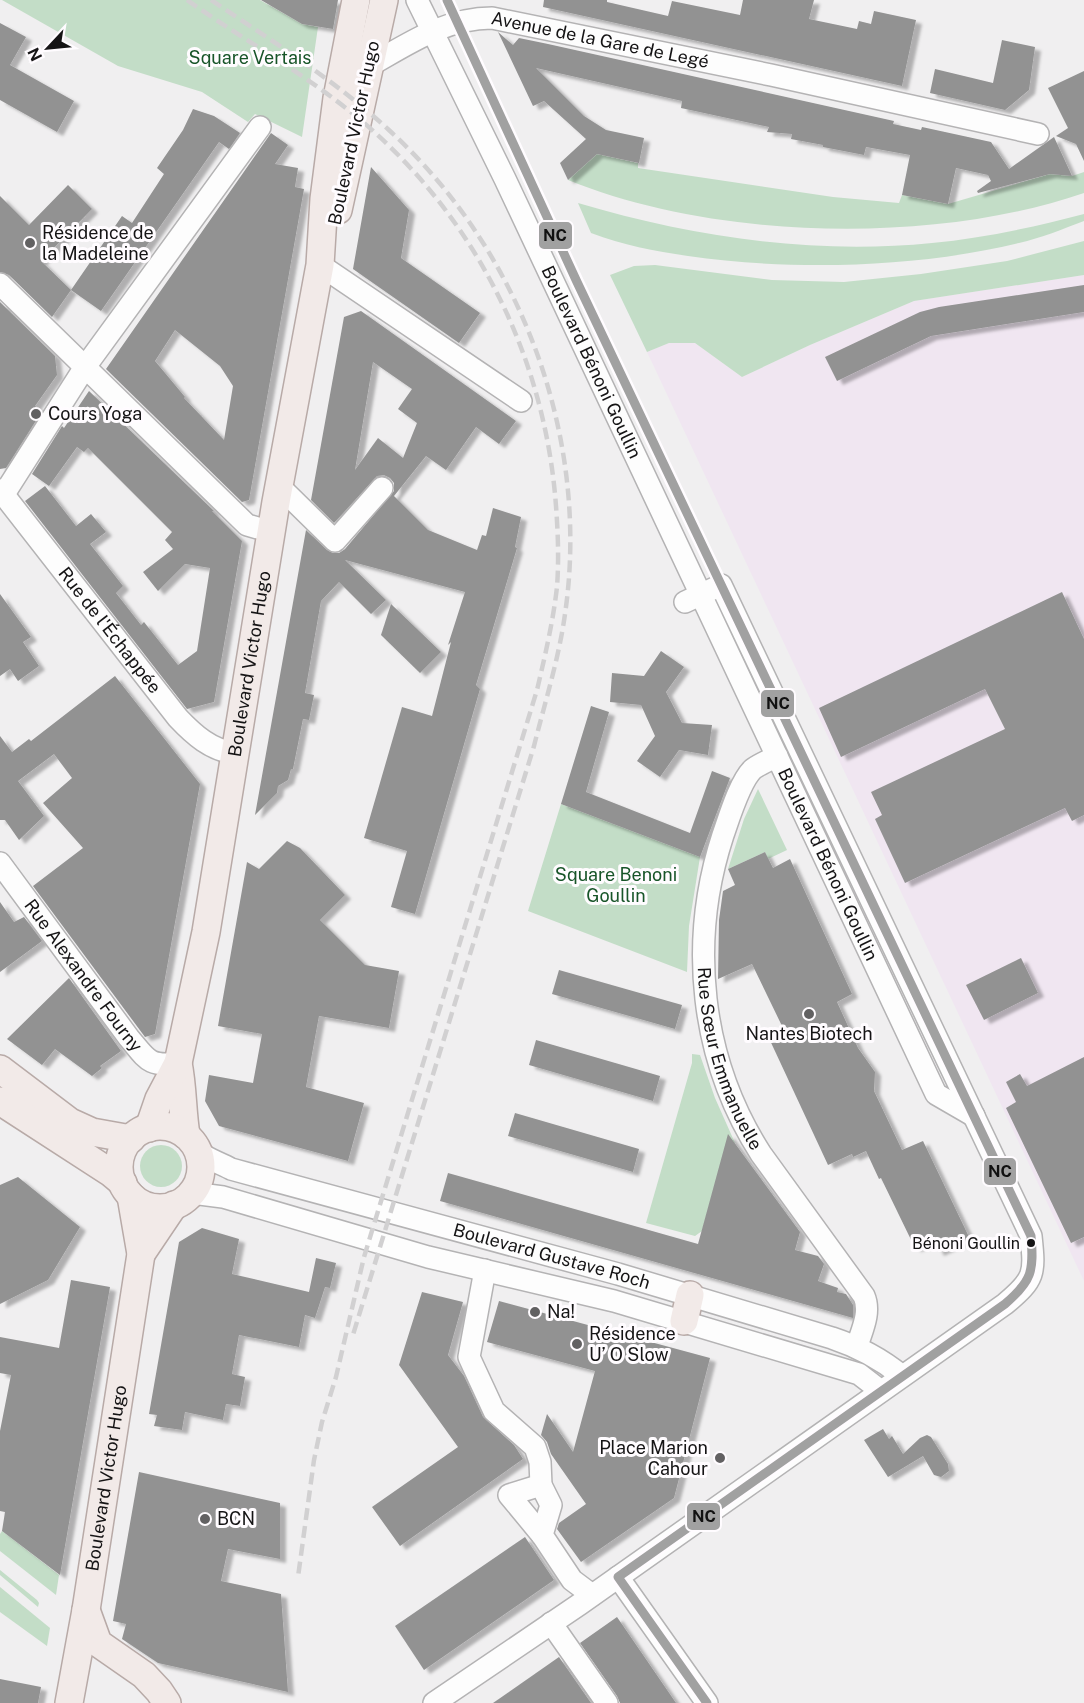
<svg xmlns="http://www.w3.org/2000/svg" width="1084" height="1703" font-family="'Public Sans',sans-serif">
<style>
.industrial{fill:#f0e6f1}
.green{fill:#c3ddc7}
.building{fill:#929292;fill-rule:evenodd;filter:url(#shadow)}
.lines{fill:none;stroke-linecap:round;stroke-linejoin:round}
.minor-casing{stroke:#b4b3b4;stroke-width:24}
.major-casing{stroke:#b8aaa7;stroke-width:30}
.minor{stroke:#fdfdfd;stroke-width:21}
.major{stroke:#f2eae8;stroke-width:27}
.rail{stroke:#d1d0d1;stroke-width:4.5;stroke-dasharray:12 6;stroke-linecap:butt}
.bus-1-casing{stroke:#fffcff;stroke-width:14}
.bus-1{stroke:#a1a1a1;stroke-width:9}
.poi-dot{fill:#626162;stroke:#fffcff;stroke-width:2}
.bus-dot{fill:#151415;stroke:#fffcff;stroke-width:2}
.labels{text-anchor:middle;stroke-width:6;stroke-linejoin:round;paint-order:stroke}
.bus-label{font-size:16px;fill:#151415;stroke:#fffcff;text-anchor:end}
.street-label{font-size:18px;fill:#151415;stroke:#fffcff}
.park-label{font-size:18px;fill:#185529;stroke:#fffcff}
.poi-label{font-size:18px;fill:#151415;stroke:#fffcff;text-anchor:start}
.line-badge{stroke:#fffcff;stroke-width:2}
.pale-badge-label{font-size:16px;text-anchor:middle;font-weight:bold;fill:#111}
</style>
<defs>
<filter id="shadow"><feDropShadow dx="6" dy="4" stdDeviation="1.5" flood-color="#0004"/></filter>
</defs>
<rect width="100%" height="100%" fill="#f0eff0"/>
<polygon class="industrial" points="1084,275 1084,1281 647,352 669,343 695,343 742,377 810,345 914,301"/>
<g class="green">
<polygon points="2,0 260,0 302,24 318,27 302,137 255,114 248,122 202,92 118,66"/>
<path d="M597,154L638,163V168L833,197L899,203L902,195L948,204L1050,174L1072,176L1084,172V193C934,245 715,240 568,180Z"/>
<path d="M578,203C693,237 812,255 932,243C983,238 1035,227 1084,214V221C1063,229 1041,238 1019,243C916,268 793,271 688,256C654,251 623,245 591,233Z"/>
<polygon points="1084,241 1084,275 914,301 810,345 742,377 695,343 669,343 647,352 610,275 634,266 655,265 772,280 844,282 921,274 1007,261"/>
<polygon points="758,789 787,850 768,859 765,852 728,869 744,819"/>
<polygon points="561,804 700,857 689,926 687,972 528,911"/>
<polygon points="692,1054 700,1055 715,1098 735,1143 726,1144 702,1231 695,1236 646,1223 692,1063"/>
<circle cx="161" cy="1166" r="21"/>
<polygon points="2,1531 59,1575 56,1595 0,1551 0,1534"/>
<polygon points="0,1570 37,1600 39,1603 38,1607 0,1575"/>
<polygon points="0,1587 50,1628 47,1646 0,1612"/>
</g>
<g class="building">
<polygon points="261,0 338,0 333,29 302,24"/>
<polygon points="544,0 607,0 607,2 668,16 672,1 740,15 743,0 814,0 809,19 857,29 859,21 871,24 874,11 916,20 902,86 543,7"/>
<polygon points="0,23 26,37 10,65 74,101 57,132 0,100"/>
<polygon points="498,32 513,45 519,38 548,44 894,121 893,124 921,130 922,127 991,142 1009,169 1054,137 1072,176 1050,174 978,193 977,191 991,181 988,175 956,168 948,204 902,195 910,155 866,147 864,155 823,147 823,145 791,139 792,134 767,132 769,127 681,108 682,101 536,68 584,116 606,130 644,138 639,163 597,154 568,180 560,163 586,139 544,101 533,106"/>
<polygon points="1002,40 1035,47 1029,90 1005,110 930,93 935,69 993,83"/>
<polygon points="1084,71 1084,161 1076,144 1056,136 1068,128 1048,88"/>
<polygon points="193,109 214,116 240,133 229,149 219,142 101,311 71,290 122,216 132,223 164,174 157,168 183,130"/>
<path d="M271,133L288,145L275,164L298,168L295,187L304,189L249,500L242,502L106,369ZM175,330L220,366L233,386L224,440L184,398L185,397L155,361Z"/>
<polygon points="371,167 409,210 401,258 480,313 459,343 353,269"/>
<polygon points="68,185 92,209 41,261 71,290 52,317 9,275 0,272 0,196 29,225"/>
<polygon points="1084,285 1084,312 931,336 837,381 825,357 920,312 939,307"/>
<polygon points="0,302 55,356 57,375 35,406 42,411 6,468 0,469"/>
<path d="M361,311L516,421L499,444L476,427L446,470L426,456L394,496L428,530L477,550L482,535L486,536L493,508L521,517L515,547L517,548L476,685L480,689L415,914L391,907L407,851L364,838L402,707L432,716L451,642L448,645L465,592L345,560L386,600L371,614L339,582L321,601L305,693L314,695L309,720L303,719L293,769H291L288,780L278,786L277,793L255,815L306,530L327,550L333,553H339L345,549L394,491V483L390,478L384,475L377,476L334,523L311,500L344,317ZM373,362L412,389L398,409L417,423L403,458L378,438L355,470Z"/>
<polygon points="89,391 214,511 212,511 242,541 214,702 187,709 25,501 45,486 76,526 91,514 106,532 90,544 123,586 116,593 141,625 144,622 178,665 197,651 210,568 185,564 158,591 143,572 173,549 165,540 172,532 88,448 84,452 77,447 49,486 32,474 62,426 64,428"/>
<polygon points="1062,592 1084,639 1084,815 1072,821 1065,808 905,883 875,819 882,815 871,792 1005,729 985,689 841,757 819,708"/>
<polygon points="0,594 31,637 23,642 39,666 18,681 10,669 0,676"/>
<polygon points="391,604 441,652 420,673 381,635"/>
<polygon points="661,651 684,667 666,692 682,723 712,725 708,755 679,750 660,777 637,761 655,736 641,705 610,702 612,673 644,676"/>
<polygon points="115,676 200,784 155,1034 145,1037 33,886 83,848 43,803 72,778 54,754 18,781 44,816 19,840 5,820 0,820 0,736 12,752 29,739 31,741"/>
<polygon points="591,706 609,712 586,792 690,833 712,771 730,778 700,857 561,804"/>
<polygon points="287,841 300,848 345,895 320,920 365,965 399,971 389,1028 319,1016 306,1087 364,1103 348,1161 219,1126 205,1101 209,1075 253,1083 262,1034 218,1026 247,862 259,869"/>
<polygon points="765,852 773,868 790,859 852,994 837,1002 858,1048 875,1072 874,1091 902,1150 923,1141 969,1237 938,1252 933,1240 915,1248 881,1178 879,1179 866,1151 853,1157 852,1154 828,1165 767,1034 782,1026 752,964 718,979 719,920 723,891 735,885 728,869"/>
<polygon points="0,902 14,922 24,917 42,941 0,972"/>
<polygon points="1021,958 1038,993 984,1020 966,985"/>
<polygon points="559,970 682,1005 675,1029 552,994"/>
<polygon points="69,978 121,1051 100,1066 102,1068 92,1076 55,1049 42,1065 7,1039"/>
<polygon points="536,1040 660,1076 653,1101 529,1065"/>
<polygon points="1084,1057 1084,1237 1071,1243 1006,1108 1016,1102 1006,1082 1020,1074 1027,1086"/>
<polygon points="515,1113 639,1149 633,1172 508,1136"/>
<polygon points="728,1134 800,1232 795,1250 818,1256 824,1264 818,1281 838,1288 837,1292 846,1294 853,1305 853,1318 440,1201 448,1173 698,1244"/>
<polygon points="18,1177 80,1227 48,1280 0,1304 0,1185"/>
<polygon points="202,1228 239,1239 232,1274 309,1292 316,1258 336,1263 330,1288 325,1287 315,1318 305,1315 299,1347 239,1335 232,1374 245,1377 240,1406 226,1404 223,1420 185,1412 182,1430 154,1426 157,1415 149,1414 179,1242"/>
<polygon points="71,1280 110,1287 60,1575 2,1531 5,1512 0,1511 0,1431 11,1375 0,1373 0,1337 59,1348"/>
<polygon points="422,1292 463,1302 448,1355 464,1376 483,1417 514,1445 523,1459 400,1546 372,1507 458,1447 399,1365"/>
<polygon points="499,1301 710,1358 674,1498 581,1562 557,1529 559,1523 586,1504 551,1454 547,1442 541,1435 547,1414 573,1452 595,1371 487,1342"/>
<polygon points="883,1429 889,1439 892,1436 903,1454 920,1438 927,1435 931,1437 948,1464 949,1471 941,1477 934,1475 923,1456 888,1477 864,1440"/>
<polygon points="139,1472 280,1503 280,1559 228,1549 221,1581 281,1594 288,1692 158,1663 122,1639 126,1624 113,1621"/>
<polygon points="525,1537 554,1580 424,1670 395,1626"/>
<polygon points="617,1617 676,1703 620,1703 617,1696 580,1643"/>
<polygon points="559,1657 591,1703 493,1703"/>
<polygon points="0,1679 41,1687 38,1703 0,1703"/>
</g>
<g class="lines">
<defs>
<g id="minor">
<path id="s1" d="M417,0L505,179L936,1094L974,1116"/>
<path id="s2" d="M369,66C408,44 445,18 492,18L771,75L1038,134"/>
<polyline points="320,265 521,401"/>
<polyline points="0,284 247,525 272,532"/>
<polyline points="280,487 335,541 382,488"/>
<path id="s3" d="M0,490L178,718C194,735 211,750 234,753"/>
<polyline points="4,494 85,367 260,127"/>
<path id="s4" d="M777,756C770,760 760,764 753,769C740,781 729,818 723,835C688,942 700,1059 761,1154L864,1296C871,1312 862,1330 857,1346"/>
<path id="s5" d="M0,863L129,1038C147,1059 148,1067 178,1063"/>
<path id="s6" d="M198,1151C208,1160 219,1162 231,1169L618,1274L832,1338C859,1347 880,1358 902,1376"/>
<polyline points="192,1193 223,1197 428,1257 614,1301 859,1374 881,1391"/>
<polyline points="485,1270 469,1357 494,1411 535,1447 540,1462 541,1485 551,1505 542,1535 572,1580 592,1595"/>
<polyline points="541,1485 509,1495 542,1535"/>
<polyline points="618,1577 707,1703"/>
<polyline points="551,1623 607,1703"/>
<path d="M434,1703L580,1604L1005,1304C1035,1279 1035,1274 1031,1236L721,585L685,602"/>
</g>
<g id="major">
<polyline points="338,210 384,0"/>
<path d="M178,1063C183,1088 182,1111 186,1135"/>
<polyline points="0,1069 70,1122 92,1132 131,1139"/>
<polyline points="0,1101 111,1173 123,1183"/>
<circle cx="160" cy="1167" r="41"/>
<path id="s7" d="M149,1128L159,1099L178,1063L206,932L276,502L320,265L324,199L337,98L356,0"/>
<polyline points="141,1254 174,1205"/>
<polyline points="684,1321 690,1295"/>
<polyline points="86,1610 98,1643 144,1675 159,1691 167,1703"/>
<path id="s8" d="M69,1703L86,1610L141,1254L131,1196"/>
</g>
</defs>
<use href="#minor" class="minor-casing"/>
<use href="#major" class="major-casing"/>
<use href="#minor" class="minor"/>
<use href="#major" class="major"/>
<g class="rail">
<path d="M187,0C245,41 309,76 363,122C476,219 545,357 556,506C558,533 559,560 557,587C553,622 545,656 537,690L364,1257L336,1377L322,1422L314,1460L298,1577"/>
<path d="M211,0C272,41 336,81 390,131C520,250 591,437 565,614C559,658 545,702 534,746L352,1338"/>
</g>
<defs>
<path id="bus-1" d="M447,0L577,282L1031,1236C1034,1271 1032,1281 1005,1304L618,1577L707,1703"/>
</defs>
<use href="#bus-1" class="bus-1-casing"/>
<use href="#bus-1" class="bus-1"/>
</g>
<g class="poi-dot">
<circle cx="30" cy="243" r="6"/>
<circle cx="36" cy="414" r="6"/>
<circle cx="809" cy="1014" r="6"/>
<circle cx="535" cy="1312" r="6"/>
<circle cx="577" cy="1344" r="6"/>
<circle cx="720" cy="1458" r="6"/>
<circle cx="205" cy="1519" r="6"/>
</g>
<circle class="bus-dot" cx="1031" cy="1243" r="5"/>
<g class="labels">
<g class="bus-label">
<text x="1020" y="1249">Bénoni Goullin</text>
</g>
<g class="street-label">
<text dy="6" stroke="none"><textPath href="#s2" startOffset="244">Avenue de la Gare de Legé</textPath></text>
<text transform="translate(354 133) rotate(-78)" y="6">Boulevard Victor Hugo</text>
<text dy="6" stroke="none"><textPath href="#s1" startOffset="402">Boulevard Bénoni Goullin</textPath></text>
<text dy="6" stroke="none"><textPath href="#s3" startOffset="178">Rue de l'Échappée</textPath></text>
<text dy="6" stroke="none"><textPath href="#s7" startOffset="477">Boulevard Victor Hugo</textPath></text>
<text dy="6" stroke="none"><textPath href="#s1" startOffset="957">Boulevard Bénoni Goullin</textPath></text>
<text dy="6" stroke="none"><textPath href="#s5" startOffset="140">Rue Alexandre Fourny</textPath></text>
<text dy="6" stroke="none"><textPath href="#s4" startOffset="330">Rue Sœur Emmanuelle</textPath></text>
<text dy="6" stroke="none"><textPath href="#s6" startOffset="370">Boulevard Gustave Roch</textPath></text>
<text dy="6" stroke="none"><textPath href="#s8" startOffset="228">Boulevard Victor Hugo</textPath></text>
</g>
<g class="park-label">
<text x="250" y="64">Square Vertais</text>
<text x="616" y="881">Square Benoni<tspan x="616" dy="21">Goullin</tspan></text>
</g>
<g class="poi-label">
<text x="42" y="239">Résidence de<tspan x="42" dy="21">la Madeleine</tspan></text>
<text x="48" y="420">Cours Yoga</text>
<text x="809" y="1040" text-anchor="middle">Nantes Biotech</text>
<text x="547" y="1318">Na!</text>
<text x="589" y="1340">Résidence<tspan x="589" dy="21">U’ O Slow</tspan></text>
<text x="708" y="1454" text-anchor="end">Place Marion<tspan x="708" dy="21">Cahour</tspan></text>
<text x="217" y="1525">BCN</text>
</g>
</g>
<g class="line-badge">
<rect x="538" y="221" width="35" height="29" rx="6" fill="#a1a1a1"/>
<rect x="760" y="689" width="35" height="29" rx="6" fill="#a1a1a1"/>
<rect x="983" y="1157" width="34" height="29" rx="6" fill="#a1a1a1"/>
<rect x="686" y="1502" width="35" height="29" rx="6" fill="#a1a1a1"/>
</g>
<g class="pale-badge-label">
<text x="555" y="241">NC</text>
<text x="778" y="709">NC</text>
<text x="1000" y="1177">NC</text>
<text x="704" y="1522">NC</text>
</g>
<g transform="translate(48 48) rotate(244)" stroke="#fffcff" stroke-width="4.5" paint-order="stroke">
<path d="M0-4.5L10 22L0 15L-10 22Z" fill="#151415"/>
<text y="-9" font-size="16" font-weight="bold" text-anchor="middle" fill="#151415">N</text>
</g>
</svg>
